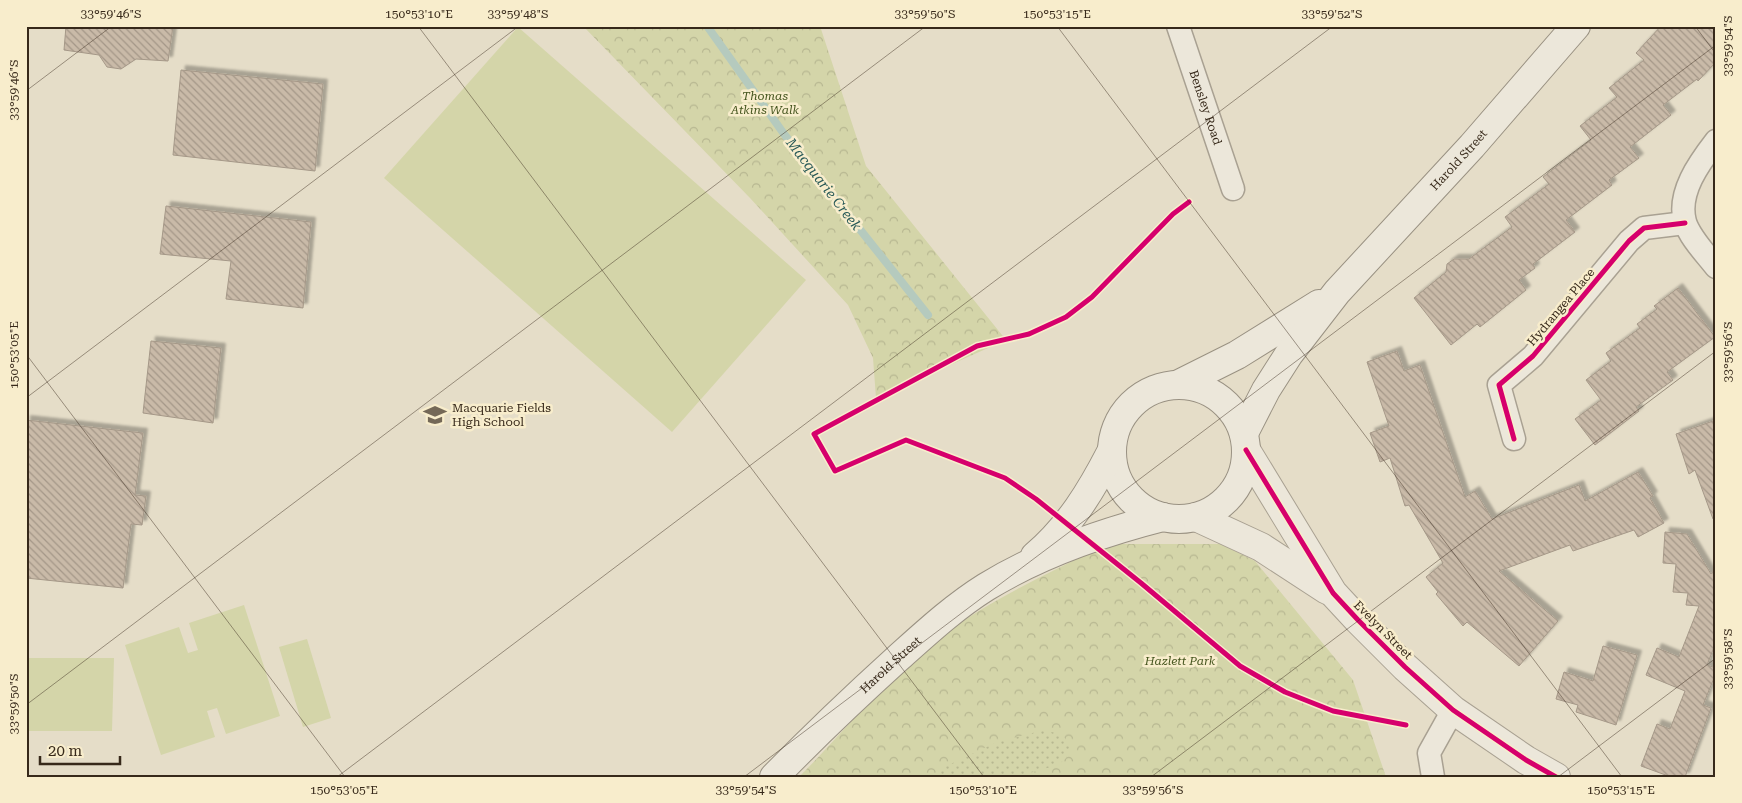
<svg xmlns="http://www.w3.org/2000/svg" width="1742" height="803" font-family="'Roboto Serif',serif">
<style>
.park{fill:url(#park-crowns)}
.garden{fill:url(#garden-dots)}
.pitch{fill:#d4d5a9}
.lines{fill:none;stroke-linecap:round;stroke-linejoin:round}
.stream{stroke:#b5cabe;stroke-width:8}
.building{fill:url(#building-back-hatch);stroke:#a59888;filter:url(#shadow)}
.minor-casing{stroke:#a9a192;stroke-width:25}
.tertiary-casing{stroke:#a9a192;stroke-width:30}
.secondary-casing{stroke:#999182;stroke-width:30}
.minor{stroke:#ece7da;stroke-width:22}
.tertiary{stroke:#ece7da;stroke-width:28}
.secondary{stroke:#ece7da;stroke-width:28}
.cycleway-casing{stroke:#f8edcc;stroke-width:8}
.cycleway{stroke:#d6006c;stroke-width:5}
.ticks{fill:none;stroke:#37291a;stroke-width:1;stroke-opacity:0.45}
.labels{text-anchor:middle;stroke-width:5;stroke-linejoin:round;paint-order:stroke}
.park-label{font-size:12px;font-style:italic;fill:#46561f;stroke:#f8edcc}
.street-label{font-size:12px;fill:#37291a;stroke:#f8edcc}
.poi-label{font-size:12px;fill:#37291a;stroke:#f8edcc;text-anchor:start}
.water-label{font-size:14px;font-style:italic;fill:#285957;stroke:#f8edcc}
.neatline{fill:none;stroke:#37291a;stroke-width:2}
.ticks-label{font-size:12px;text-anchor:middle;fill:#37291a}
</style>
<defs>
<pattern id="park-crowns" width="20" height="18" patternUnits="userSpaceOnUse" patternTransform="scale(1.25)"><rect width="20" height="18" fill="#d4d5a9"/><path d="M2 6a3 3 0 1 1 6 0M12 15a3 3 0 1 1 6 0" fill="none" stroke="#b7b791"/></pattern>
<pattern id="garden-dots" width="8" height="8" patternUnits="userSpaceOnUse" patternTransform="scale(1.25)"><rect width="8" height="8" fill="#d4d5a9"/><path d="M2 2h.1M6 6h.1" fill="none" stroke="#b7b791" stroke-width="1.8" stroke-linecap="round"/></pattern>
<pattern id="building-back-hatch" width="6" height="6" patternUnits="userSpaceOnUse" patternTransform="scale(1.25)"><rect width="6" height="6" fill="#c9baa8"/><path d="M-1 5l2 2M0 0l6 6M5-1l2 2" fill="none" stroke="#a49788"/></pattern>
<filter id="shadow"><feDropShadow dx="4.5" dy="-4.5" stdDeviation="1" flood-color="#0004"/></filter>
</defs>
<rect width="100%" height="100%" fill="#e5ddc8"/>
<g class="park">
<polygon points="583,26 820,26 866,166 1006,340 876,398 873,358 848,305 750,198"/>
<path d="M1106,544H1221L1255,561L1353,680L1386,777H799C844,732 884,681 934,642C986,601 1048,574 1106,544Z"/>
</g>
<polygon class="garden" points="1044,730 1063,735 1070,748 1066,758 1058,765 1015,777 932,777 938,770 997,742"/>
<g class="pitch">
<polygon points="518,27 806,280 672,432 384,178"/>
<polygon points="244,605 280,716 226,734 217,708 207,711 215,737 161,755 125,645 179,627 188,653 198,650 189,623"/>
<polygon points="307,639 331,718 303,727 279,647"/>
<polygon points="26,658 114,658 112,731 26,731"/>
</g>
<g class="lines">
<polyline class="stream" points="707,26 784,134 928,315"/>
</g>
<g class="building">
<polygon points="66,26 173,26 168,61 136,59 121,69 107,67 99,55 64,50"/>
<polygon points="1661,26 1716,26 1716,62 1698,81 1697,79 1663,105 1671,115 1630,147 1639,158 1609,180 1612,185 1566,220 1575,232 1533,264 1535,268 1519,280 1526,290 1480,327 1477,324 1451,345 1414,298 1446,272 1447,264 1454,259 1469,259 1512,227 1505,217 1549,184 1543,177 1591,140 1580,126 1617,97 1609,88 1644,60 1636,53"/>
<polygon points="181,70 323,84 315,171 173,155"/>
<polygon points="166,206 311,222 303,308 226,299 231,261 160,254"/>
<polygon points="1678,288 1715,337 1667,372 1673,380 1636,407 1639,411 1595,445 1575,419 1601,400 1586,380 1611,361 1606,353 1640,328 1637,324 1657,309 1654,306"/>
<polygon points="151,341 221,348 213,423 143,413"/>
<polygon points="1397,351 1404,371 1420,365 1465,497 1475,491 1492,519 1579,485 1585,501 1638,472 1653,496 1650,498 1664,523 1638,537 1634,530 1573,551 1570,545 1499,571 1558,621 1519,666 1467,622 1463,626 1436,594 1438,592 1426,577 1443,563 1409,505 1405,506 1390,458 1380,462 1370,433 1389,426 1367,362"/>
<polygon points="26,420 143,433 135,495 146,496 142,525 131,524 123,588 26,578"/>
<polygon points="1716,420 1716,519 1713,519 1695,470 1689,474 1676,434"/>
<polygon points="1665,532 1687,534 1711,574 1716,567 1716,642 1707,665 1716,668 1716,673 1703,705 1711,708 1685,777 1671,777 1641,766 1657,724 1670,729 1685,691 1646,675 1657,648 1679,657 1699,606 1686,605 1688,593 1673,592 1676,564 1663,563"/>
<polygon points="1603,646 1637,655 1616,725 1576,712 1578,705 1556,699 1564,672 1593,681"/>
</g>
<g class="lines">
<defs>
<g id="minor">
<path id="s1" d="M1178,26L1233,189"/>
<path d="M1716,141C1699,163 1677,193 1685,222C1690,238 1706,254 1716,267"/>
<polyline points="1514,439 1499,385 1533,356 1629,241 1644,228 1685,223"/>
<polyline points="1433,777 1429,753 1453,710"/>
</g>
<g id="tertiary">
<polyline points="1246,450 1333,593 1358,620 1405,667 1453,710 1526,760 1556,777"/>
<polyline points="1196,517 1261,547 1327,590"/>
</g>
<g id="secondary">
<polyline points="1179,384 1237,355 1319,304"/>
<circle cx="1179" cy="452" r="67"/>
<path id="s2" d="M1244,433L1266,390L1289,354L1337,292L1472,146L1576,26"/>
<path d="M1035,556C1069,527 1091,491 1111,452"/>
<path id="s3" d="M774,777C814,736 855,697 898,658C926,633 954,607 986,587C1038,555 1104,532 1163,517"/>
</g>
</defs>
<use href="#minor" class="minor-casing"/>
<use href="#tertiary" class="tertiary-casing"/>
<use href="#secondary" class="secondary-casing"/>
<use href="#minor" class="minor"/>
<use href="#tertiary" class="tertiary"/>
<use href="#secondary" class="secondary"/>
<defs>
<g id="cycleway">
<polyline points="1189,202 1173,214 1092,297 1066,317 1029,334 977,346 814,434 835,471 906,440 1005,478 1036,499 1141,583 1240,666 1285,692 1333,711 1406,725"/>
<polyline points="1514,439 1499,385 1533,356 1629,241 1644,228 1685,223"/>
<polyline points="1246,450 1333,593 1358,620 1405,667 1453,710 1526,760 1556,777"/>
</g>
</defs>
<use href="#cycleway" class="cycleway-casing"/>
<use href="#cycleway" class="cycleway"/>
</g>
<path class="ticks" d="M418,26L984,777M1057,26L1622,777M1695,26L1716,54M26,91L112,26M26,354L345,777M26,398L519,26M26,705L926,26M337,777L1333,26M744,777L1716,45M1151,777L1716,351M1558,777L1716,658"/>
<defs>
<symbol id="school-bare" viewBox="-9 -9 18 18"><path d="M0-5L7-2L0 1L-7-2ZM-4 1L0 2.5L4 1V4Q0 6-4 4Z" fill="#746857" stroke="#f8edcc" stroke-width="2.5" paint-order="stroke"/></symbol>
</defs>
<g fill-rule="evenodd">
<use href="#school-bare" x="419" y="399" width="32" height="32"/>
</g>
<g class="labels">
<g class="park-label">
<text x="765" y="100">Thomas<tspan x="765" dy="14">Atkins Walk</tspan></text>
<text x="1180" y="665">Hazlett Park</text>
</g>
<g class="street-label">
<text dy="4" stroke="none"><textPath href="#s1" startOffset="86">Bensley Road</textPath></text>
<text dy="4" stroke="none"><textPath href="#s2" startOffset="349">Harold Street</textPath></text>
<text transform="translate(1561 307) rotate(-50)" y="4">Hydrangea Place</text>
<text transform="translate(1383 630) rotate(45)" y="4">Evelyn Street</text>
<text dy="4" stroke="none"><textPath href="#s3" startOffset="162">Harold Street</textPath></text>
</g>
<g class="poi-label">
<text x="452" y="412">Macquarie Fields<tspan x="452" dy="14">High School</tspan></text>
</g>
<g class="water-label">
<text transform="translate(824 184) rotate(52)" y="5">Macquarie Creek</text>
</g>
</g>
<rect width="1742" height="803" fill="none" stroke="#f8edcc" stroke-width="55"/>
<path d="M40 756v8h80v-8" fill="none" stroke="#37291a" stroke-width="2.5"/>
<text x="48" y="756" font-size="15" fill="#37291a" stroke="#f8edcc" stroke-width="4" paint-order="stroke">20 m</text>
<rect x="28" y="28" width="1686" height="748" class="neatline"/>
<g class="ticks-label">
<text x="111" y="18">33°59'46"S</text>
<text x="419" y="18">150°53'10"E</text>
<text x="518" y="18">33°59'48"S</text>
<text x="925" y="18">33°59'50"S</text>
<text x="1057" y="18">150°53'15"E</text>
<text x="1332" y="18">33°59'52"S</text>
<text transform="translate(1728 46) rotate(-90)" y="4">33°59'54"S</text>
<text transform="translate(14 90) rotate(-90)" y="4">33°59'46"S</text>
<text transform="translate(1728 352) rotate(-90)" y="4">33°59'56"S</text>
<text transform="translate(14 355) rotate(-90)" y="4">150°53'05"E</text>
<text transform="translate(1728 659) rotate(-90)" y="4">33°59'58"S</text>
<text transform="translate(14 704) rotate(-90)" y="4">33°59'50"S</text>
<text x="344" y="794">150°53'05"E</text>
<text x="746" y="794">33°59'54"S</text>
<text x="983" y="794">150°53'10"E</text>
<text x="1153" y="794">33°59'56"S</text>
<text x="1621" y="794">150°53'15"E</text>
</g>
</svg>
